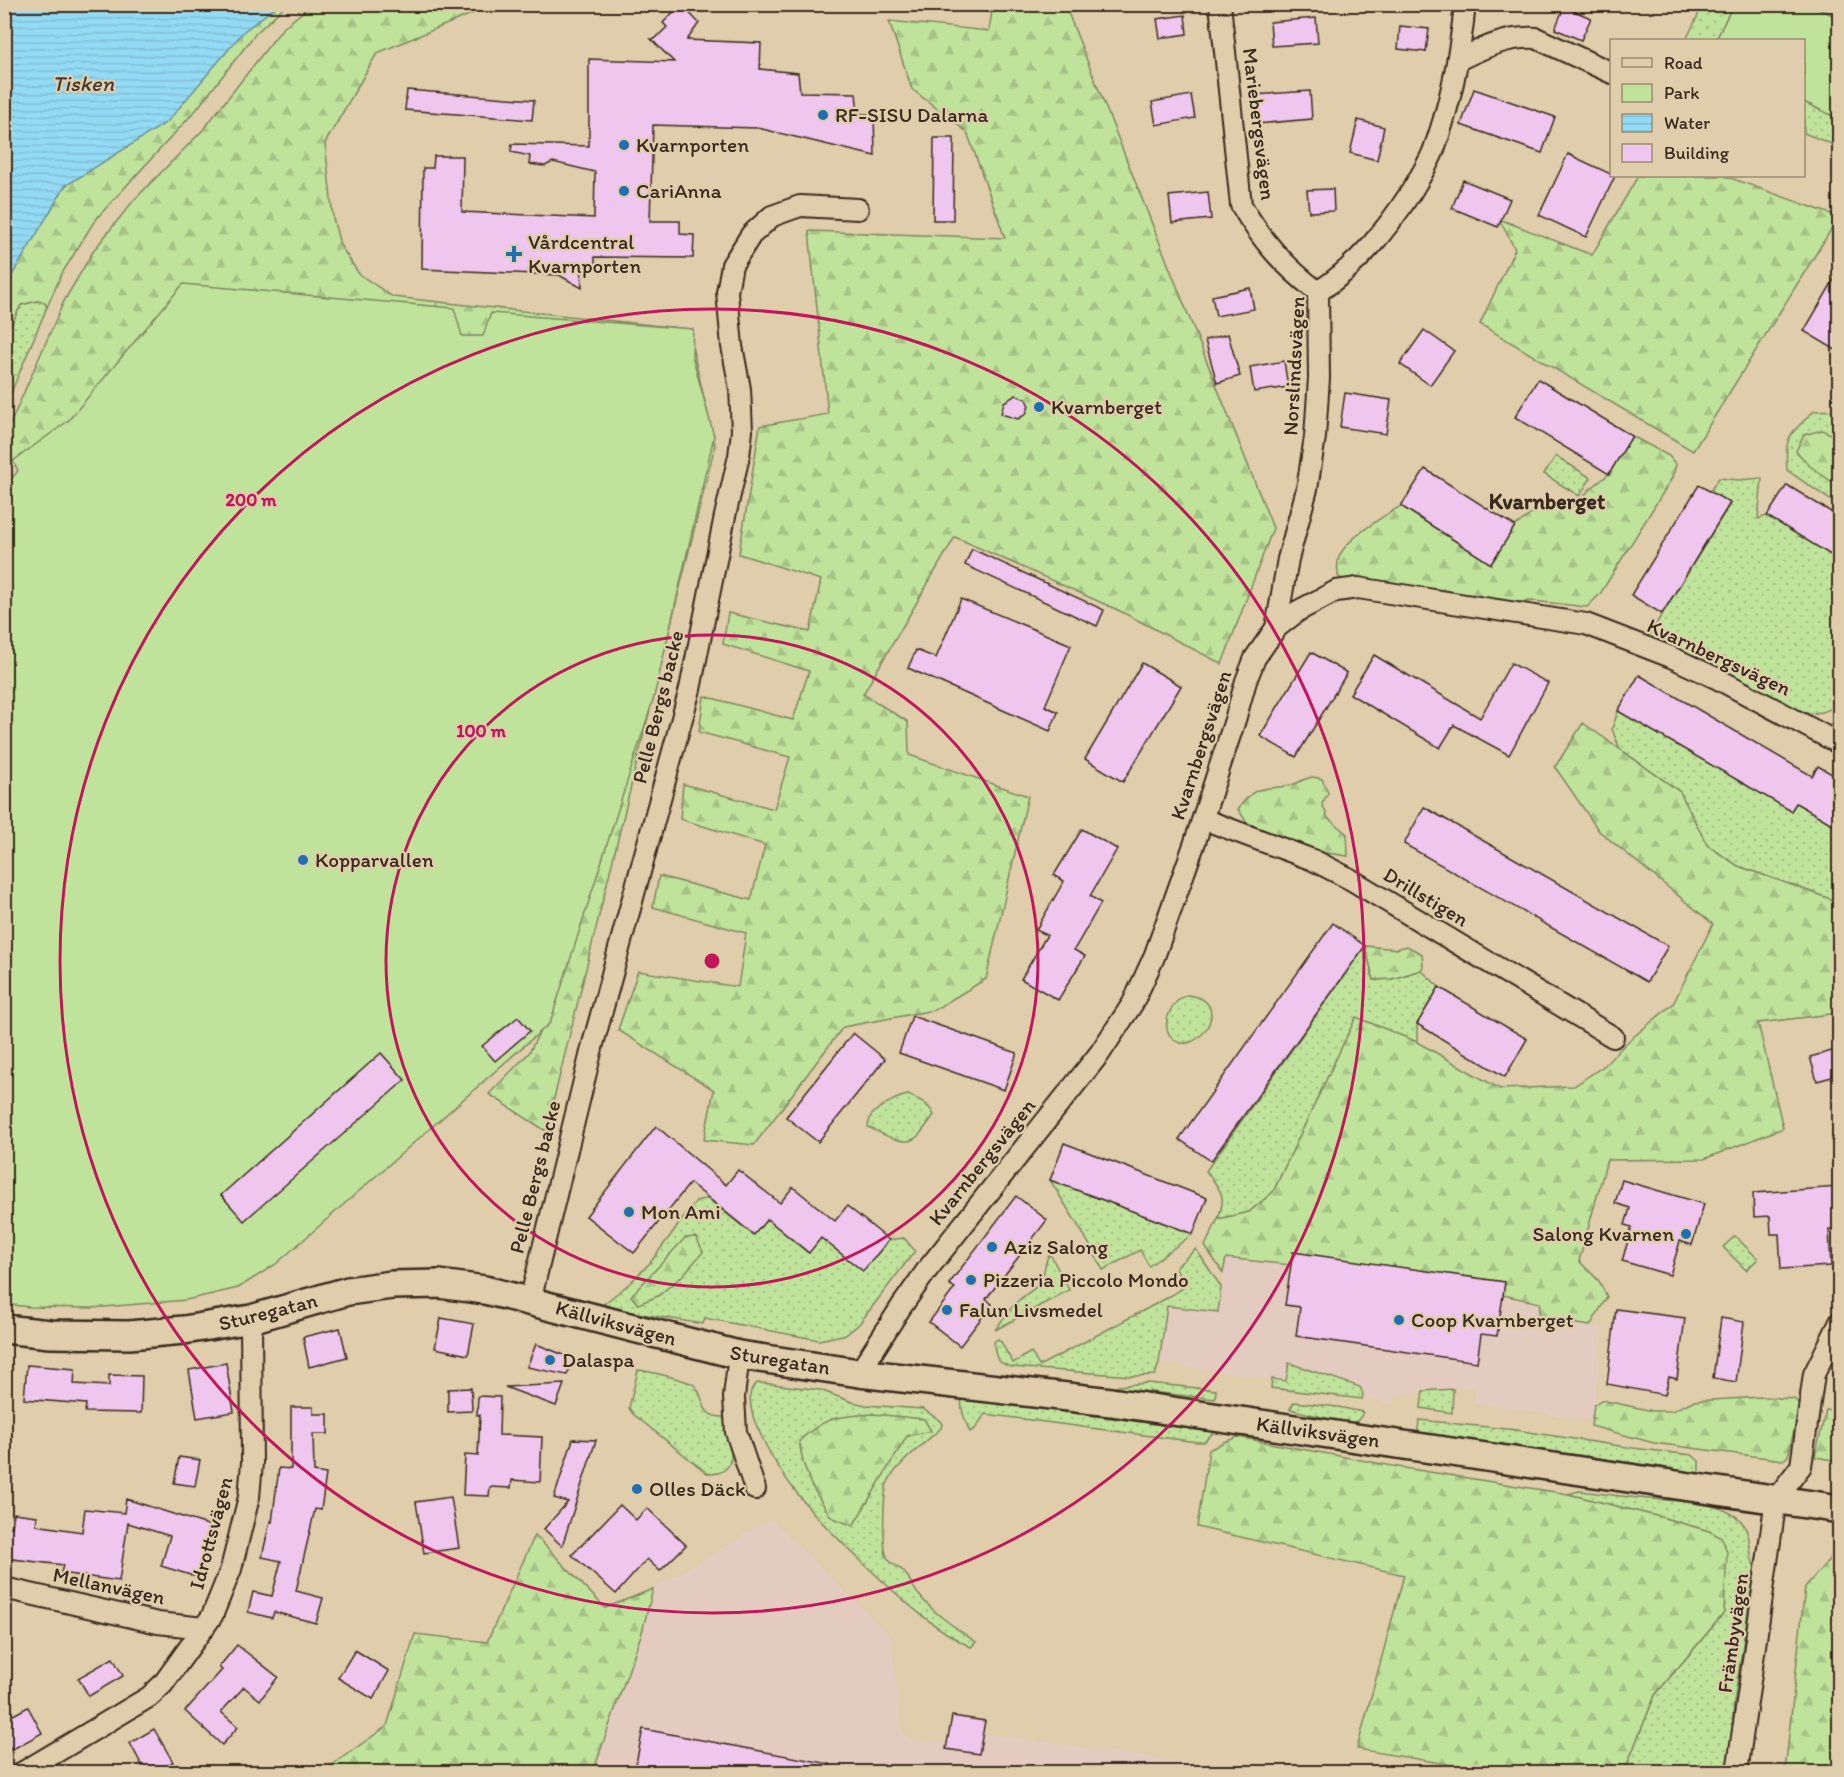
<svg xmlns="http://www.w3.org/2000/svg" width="1844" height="1777" font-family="Itim,sans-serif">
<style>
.built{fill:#e4cbbf}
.green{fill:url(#green-dots);stroke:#7e865d;stroke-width:1.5}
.forest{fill:url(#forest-firs);stroke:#7e865d;stroke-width:1.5}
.pitch{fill:#c0e39c;stroke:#7e865d;stroke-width:1.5}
.water{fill:url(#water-rules);stroke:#70949f;stroke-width:1.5}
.building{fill:#efc6ee;stroke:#3b2a1e;stroke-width:1.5}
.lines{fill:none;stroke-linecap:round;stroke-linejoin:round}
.street-casing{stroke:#3b2a1e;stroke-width:24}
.secondary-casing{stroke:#3b2a1e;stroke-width:32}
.street{stroke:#dfcdab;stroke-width:20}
.secondary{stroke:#dfcdab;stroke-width:27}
.ring{fill:none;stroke:#c2185b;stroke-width:3}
.poi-dot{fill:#1f6fb2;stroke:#dfcdab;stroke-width:2}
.labels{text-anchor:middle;stroke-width:4.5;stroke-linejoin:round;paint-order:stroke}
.poi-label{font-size:21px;fill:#3b2a1e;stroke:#dfcdab;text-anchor:start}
.street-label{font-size:21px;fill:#3b2a1e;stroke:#dfcdab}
.water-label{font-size:22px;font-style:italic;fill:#443c34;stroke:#dfcdab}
.neighbourhood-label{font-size:22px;font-weight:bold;fill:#3b2a1e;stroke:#dfcdab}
.centre{fill:#c2185b;stroke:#dfcdab;stroke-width:3}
.ring-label{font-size:18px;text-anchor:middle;font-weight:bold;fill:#c2185b;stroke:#dfcdab;stroke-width:4.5;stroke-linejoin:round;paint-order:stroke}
</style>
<defs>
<pattern id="green-dots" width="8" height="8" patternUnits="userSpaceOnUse" patternTransform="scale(1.5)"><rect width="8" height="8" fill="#c0e39c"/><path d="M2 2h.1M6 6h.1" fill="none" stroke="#a6c386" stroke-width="1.8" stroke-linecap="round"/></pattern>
<pattern id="forest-firs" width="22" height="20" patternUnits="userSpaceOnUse" patternTransform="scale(1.5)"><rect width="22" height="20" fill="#c0e39c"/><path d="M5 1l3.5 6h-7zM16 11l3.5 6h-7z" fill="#a6c386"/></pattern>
<pattern id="water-rules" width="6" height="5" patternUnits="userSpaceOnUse" patternTransform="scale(1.5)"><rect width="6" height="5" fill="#93dbf5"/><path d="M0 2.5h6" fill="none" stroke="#80bcd2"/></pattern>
</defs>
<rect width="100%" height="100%" fill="#dfcdab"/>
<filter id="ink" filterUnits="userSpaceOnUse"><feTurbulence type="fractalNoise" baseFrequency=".0167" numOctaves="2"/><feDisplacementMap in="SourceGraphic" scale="12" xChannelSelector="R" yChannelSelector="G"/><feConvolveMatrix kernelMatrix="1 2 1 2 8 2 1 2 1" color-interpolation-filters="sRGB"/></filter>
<g filter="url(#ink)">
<g class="built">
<polygon points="1293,1252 1505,1283 1503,1295 1540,1303 1539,1318 1604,1328 1592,1421 1474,1403 1475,1387 1404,1393 1396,1398 1392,1406 1377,1400 1362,1399 1363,1394 1289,1363 1286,1381 1159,1363 1167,1305 1218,1312 1226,1258 1291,1265"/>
<polygon points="769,1520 775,1523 891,1636 902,1732 912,1739 947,1743 983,1733 1256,1772 593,1772 642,1632 653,1589"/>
</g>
<g class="green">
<polygon points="1703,5 1733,5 1716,40 1686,40"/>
<polygon points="1804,102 1839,119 1839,147 1804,133"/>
<polygon points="37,301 44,302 47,307 5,407 5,334 10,327 21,305"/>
<path d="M1839,410V506L1787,470C1784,434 1790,435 1814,411Z"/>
<polygon points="1556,456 1591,478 1579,496 1544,474"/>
<path d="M1719,478L1738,480L1762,478L1758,519L1767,516L1839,560V703C1829,712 1815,715 1802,712L1648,637L1730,504L1710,491Z"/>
<polygon points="1618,711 1791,811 1796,803 1839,828 1839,902 1738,866 1707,845 1680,792 1620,749 1612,729"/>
<path d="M1365,946L1374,980L1392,979L1421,970L1439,987L1417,1024V1042L1356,1018L1273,1192L1249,1212L1218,1219C1227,1194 1221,1191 1206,1171Z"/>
<path d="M1187,995C1238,1000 1195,1061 1172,1038C1159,1024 1172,1001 1187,995Z"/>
<path d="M908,1095C920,1100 928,1103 934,1115C929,1122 924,1129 919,1135C906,1150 882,1133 868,1127C869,1123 869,1119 871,1116C878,1107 897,1097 908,1095Z"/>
<polygon points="1050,1180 1193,1234 1149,1266 1140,1250 1103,1270 1084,1235"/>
<polygon points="715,1197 712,1202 753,1235 767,1219 808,1253 821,1238 863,1271 889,1240 904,1238 915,1251 859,1324 847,1334 819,1340 705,1318 703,1324 600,1307 630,1283 650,1263 696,1201"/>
<polygon points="1735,1236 1758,1259 1746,1270 1723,1247"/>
<path d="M1196,1249L1221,1287L1218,1312L1167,1306L1159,1363L1155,1375L1132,1376L1012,1367C996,1363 995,1357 994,1342L998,1339L1001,1342L1013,1363L1031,1352L1039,1366L1167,1298L1183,1288L1176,1267Z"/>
<path d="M1050,1254L1069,1290L995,1330C1003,1320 1009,1308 1019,1300C1026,1294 1036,1289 1041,1281C1046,1272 1043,1262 1050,1254Z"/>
<polygon points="1289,1363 1360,1387 1363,1394 1362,1399 1271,1388 1272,1379 1286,1381"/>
<path d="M638,1370C647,1371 688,1380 694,1385C707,1397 697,1417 724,1417C725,1427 732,1449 731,1456C731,1469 719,1476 707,1473L633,1414L629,1408Z"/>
<path d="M758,1383L772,1384L820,1390L852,1402L866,1405L923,1409L939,1420L942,1424L941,1428C926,1442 894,1466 887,1484C883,1497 882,1546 887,1557C891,1566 899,1566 904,1572C910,1578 913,1589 919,1595C934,1614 956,1628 976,1642L971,1647C934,1629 905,1602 876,1575C831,1533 786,1491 760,1433C756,1425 752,1417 751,1407C750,1398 748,1388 758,1383Z"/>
<polygon points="1147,1383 1216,1390 1215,1399 1115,1388 1118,1386"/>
<polygon points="1453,1389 1452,1413 1421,1408 1423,1391"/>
<path d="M962,1398L1214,1432L1204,1442H1197L985,1414L975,1429L970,1432C966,1423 959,1407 962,1398Z"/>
<path d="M1294,1402L1338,1407L1363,1412C1359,1421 1355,1424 1345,1423L1290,1409Z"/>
<polygon points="1419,1420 1516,1430 1633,1448 1692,1455 1699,1461 1699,1477 1677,1470 1662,1467 1450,1437 1417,1439"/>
<path d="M1579,1491C1598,1493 1618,1496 1638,1498C1667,1501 1718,1499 1740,1520C1754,1535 1747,1556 1755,1567L1734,1702L1731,1748L1726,1772H1624L1655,1695L1724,1613L1709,1531L1664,1518L1568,1494Z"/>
</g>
<g class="forest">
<polygon points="278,5 286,5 256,33 196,110 95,220 61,275 47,307 44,302 37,301 21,305 10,327 5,334 5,287 65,186 167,122 244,31"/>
<polygon points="311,5 493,5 377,53 325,143 333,218 340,245 359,274 393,297 688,329 715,445 546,1131 489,1094 529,1053 558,995 13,461 5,463 5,436 64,301 94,250 134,200 203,130 282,29"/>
<polygon points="993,5 1065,5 1273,528 1222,664 1120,611 955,537 863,694 908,722 909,755 1028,796 986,979 934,1010 843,1027 754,1145 704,1140 714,1090 618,1030 638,971 738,987 746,933 653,907 659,876 751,900 765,845 680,819 683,784 774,809 790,757 699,732 704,696 793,720 809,671 723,644 728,613 810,632 821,580 739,554 760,426 828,414 809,231 1005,238 967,132 912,89 889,21 989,31"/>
<polygon points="1638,176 1725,176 1839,217 1693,451 1480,324 1515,249 1499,219 1592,255"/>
<polygon points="1822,430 1839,438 1839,487 1810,466 1796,451 1804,435"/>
<path d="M1632,436L1669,456L1676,465L1672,478L1600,594L1587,607L1534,601L1517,602L1486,598L1459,596L1346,582L1338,576C1338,571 1337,566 1338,561C1341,541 1384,516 1401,506L1491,564L1515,526L1542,506L1577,505L1589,490L1609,474Z"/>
<polygon points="1583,723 1680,792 1707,845 1738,866 1839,902 1839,1013 1758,1023 1783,1128 1704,1159 1607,1160 1579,1261 1599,1281 1607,1297 1590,1326 1538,1318 1540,1303 1503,1295 1505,1283 1293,1252 1291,1265 1226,1258 1223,1273 1205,1246 1218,1219 1249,1212 1273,1192 1356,1017 1417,1042 1500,1089 1574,1086 1605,1065 1625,1044 1673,1004 1713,924 1599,831 1555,767"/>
<path d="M1313,777L1322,779L1328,793L1322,804L1328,818L1347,834L1348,856L1321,852L1247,823L1238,809C1258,781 1262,792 1291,785C1298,783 1305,778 1313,777Z"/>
<polygon points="1365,946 1397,949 1407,946 1422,954 1423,966 1421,970 1392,979 1374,980"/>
<polygon points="696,1237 703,1252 683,1275 658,1296 638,1304 631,1296 685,1238"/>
<polygon points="1763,1397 1794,1399 1800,1405 1788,1456 1783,1460 1654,1443 1591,1426 1594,1405 1601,1400 1653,1411 1672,1411 1693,1401"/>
<polygon points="1826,1410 1839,1412 1839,1461 1815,1457"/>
<path d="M873,1414L924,1419L931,1431L907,1436L853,1526L831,1517L811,1485L803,1462L799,1441C827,1415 837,1417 873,1414Z"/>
<polygon points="1238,1437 1398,1467 1568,1494 1664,1518 1709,1531 1722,1538 1727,1552 1724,1613 1655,1695 1624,1772 1494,1772 1357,1749 1404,1575 1197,1527 1209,1450 1224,1442"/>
<polygon points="535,1535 605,1608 653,1589 642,1632 593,1772 322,1772 387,1726 415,1634 487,1642"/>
<polygon points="1839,1548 1839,1772 1785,1772 1805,1587"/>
</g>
<g class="pitch">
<polygon points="1733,5 1811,5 1839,18 1839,119 1804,102 1804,40 1716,40"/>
<polygon points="183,284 454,308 462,336 483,336 491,313 693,329 692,355 714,436 654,697 550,1023 276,1264 238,1288 186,1300 92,1308 29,1307 5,1304 4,487 18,471 13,461 68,421"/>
</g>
<polygon class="water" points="5,4 278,5 244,31 167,122 65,186 5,287"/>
<g class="building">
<polygon points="681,4 699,23 687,40 761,43 760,69 798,73 800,92 856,93 858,114 874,114 875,156 758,128 653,125 650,221 680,221 680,234 694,235 693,258 595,257 595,264 581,263 582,288 559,275 422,269 423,168 433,168 434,156 463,156 462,212 594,218 595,172 553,162 545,166 529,164 530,156 511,152 512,144 589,146 589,59 674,62 651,39 655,39 667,27 663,23"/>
<polygon points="1564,7 1591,18 1581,40 1555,29"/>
<polygon points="1185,15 1187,34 1160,38 1157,19"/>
<polygon points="1316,18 1318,43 1272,46 1270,22"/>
<polygon points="1400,26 1429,29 1426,52 1398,49"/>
<polygon points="1474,89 1555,117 1542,153 1461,125"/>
<polygon points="407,90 534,100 532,120 405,110"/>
<polygon points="1310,91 1312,119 1256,124 1254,95"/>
<polygon points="1191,95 1195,118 1156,125 1152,102"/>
<polygon points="1358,120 1384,127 1377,160 1350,153"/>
<polygon points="934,138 954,138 953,220 933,220"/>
<polygon points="1568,154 1615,176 1586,237 1539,215"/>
<polygon points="1463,180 1510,199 1498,227 1452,208"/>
<polygon points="1333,189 1334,211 1309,212 1307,190"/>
<polygon points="1208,192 1211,219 1172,223 1169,196"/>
<polygon points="1839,271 1839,352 1804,331"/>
<polygon points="1250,288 1254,309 1216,316 1212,296"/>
<polygon points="1424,330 1454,351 1430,385 1400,364"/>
<polygon points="1228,334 1240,376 1217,383 1205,340"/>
<polygon points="1284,361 1288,387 1254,392 1250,367"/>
<polygon points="1538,379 1632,436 1609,474 1515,417"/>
<polygon points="1345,393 1391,400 1386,434 1340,427"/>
<polygon points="1016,395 1026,399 1029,406 1026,414 1018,419 1001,414 1004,402"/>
<polygon points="1425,469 1515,526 1491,564 1401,506"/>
<polygon points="1699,485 1730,503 1662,614 1631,595"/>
<polygon points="1787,485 1839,517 1839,560 1767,516"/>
<polygon points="972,549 1104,610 1097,626 965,565"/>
<polygon points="961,599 1071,645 1045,706 1058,712 1050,731 908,668 916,650 936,658"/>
<polygon points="1311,652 1347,673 1296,757 1260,736"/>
<polygon points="1374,655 1480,718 1511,663 1548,683 1509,755 1454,725 1440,748 1350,694"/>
<polygon points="1142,663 1181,686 1123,782 1085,759"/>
<polygon points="1639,675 1812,776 1818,766 1839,778 1839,828 1796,803 1791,811 1618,711"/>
<polygon points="1424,807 1668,946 1647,982 1404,844"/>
<polygon points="1082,829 1117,849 1090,896 1101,903 1074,950 1085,956 1058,1000 1021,979 1047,935 1036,930 1064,881 1054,875"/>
<polygon points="1333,923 1365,946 1211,1161 1179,1139"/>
<polygon points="1439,987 1527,1039 1505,1077 1417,1024"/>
<polygon points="912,1016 1017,1053 1004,1090 899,1053"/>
<polygon points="518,1017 530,1031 495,1061 482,1046"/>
<polygon points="853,1033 885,1059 818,1142 786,1117"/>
<polygon points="1839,1049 1839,1075 1817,1081 1810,1057"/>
<polygon points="381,1053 405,1080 244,1221 221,1195"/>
<polygon points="656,1126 726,1185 738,1170 780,1203 793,1187 835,1221 847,1206 889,1240 863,1271 821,1238 809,1253 767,1219 754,1235 690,1183 634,1253 586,1216"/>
<polygon points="1064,1143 1207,1198 1193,1234 1050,1180"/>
<polygon points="1622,1180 1704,1204 1692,1245 1680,1241 1670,1275 1622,1261 1632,1227 1625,1225 1630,1208 1615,1203"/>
<polygon points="1839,1187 1839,1230 1829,1230 1831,1266 1781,1269 1779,1234 1771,1234 1770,1216 1754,1217 1753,1193"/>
<polygon points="1016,1196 1047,1220 986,1299 992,1304 960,1346 929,1322 955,1288 949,1284"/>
<polygon points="1293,1252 1505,1282 1497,1336 1481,1334 1477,1362 1296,1336 1300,1307 1285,1305"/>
<polygon points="1616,1309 1685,1318 1677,1379 1669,1377 1665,1395 1607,1384"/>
<polygon points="441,1318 474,1324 468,1355 435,1348"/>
<polygon points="1721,1318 1744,1322 1736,1382 1713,1378"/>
<polygon points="340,1328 347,1357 309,1367 303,1337"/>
<polygon points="536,1344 574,1359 567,1375 527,1367"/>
<polygon points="226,1363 234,1412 197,1418 189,1370"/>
<polygon points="27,1365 75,1369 74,1384 109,1386 109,1375 142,1376 141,1413 85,1412 86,1404 24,1399"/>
<polygon points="564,1384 556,1406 505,1387"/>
<polygon points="471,1388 472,1411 448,1412 448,1389"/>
<polygon points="478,1396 500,1397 499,1435 542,1437 540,1482 512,1480 511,1488 490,1487 489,1496 463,1495 465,1455 478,1456 480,1415 477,1415"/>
<polygon points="291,1407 313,1407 313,1414 328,1414 328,1434 313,1434 314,1472 326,1474 321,1510 315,1509 296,1591 323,1598 316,1623 274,1612 272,1618 248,1612 253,1592 272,1596 281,1561 262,1557 270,1521 272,1522 279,1468 291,1469"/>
<polygon points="573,1439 596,1440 562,1546 544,1529 568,1502 554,1498"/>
<polygon points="179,1457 200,1460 195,1486 174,1483"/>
<polygon points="451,1497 459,1548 424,1553 416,1502"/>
<polygon points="126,1499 214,1527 197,1577 161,1566 170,1536 128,1523 119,1581 61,1573 63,1565 4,1558 4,1526 12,1527 14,1513 37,1516 36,1525 82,1532 85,1509 124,1513"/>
<polygon points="620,1505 636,1520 647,1508 686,1545 660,1571 647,1559 616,1594 572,1555"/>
<polygon points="237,1645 278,1677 260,1700 244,1687 221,1712 238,1727 222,1745 185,1711 222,1670 219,1667"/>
<polygon points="355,1650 389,1671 373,1699 338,1678"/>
<polygon points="113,1658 123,1676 89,1696 78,1678"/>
<polygon points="28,1707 42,1733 11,1750 10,1747 4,1750 4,1720"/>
<polygon points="952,1716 985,1721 979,1754 946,1749"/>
<polygon points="154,1729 173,1762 154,1773 146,1773 130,1743"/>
<polygon points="643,1729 830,1764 829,1773 634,1773"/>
</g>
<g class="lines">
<defs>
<g id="street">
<path d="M1220,4L1241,205C1262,241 1284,266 1318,292"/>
<path d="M1458,60C1483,48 1507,36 1536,38L1612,73"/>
<path d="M1276,628L1288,559L1307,489L1315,437L1319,378L1318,292C1358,265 1385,232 1411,192C1419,179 1427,166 1433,152C1451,104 1460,55 1465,4"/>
<polyline points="1203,819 1313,860 1350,879 1613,1037"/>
<polyline points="530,1301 593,1044 690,689 725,516 739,456 742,431 740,389 732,346 727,292 732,265 751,235 772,216 800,206 858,209"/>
<polyline points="739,1355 734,1397 736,1432 755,1489"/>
<polyline points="859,1373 901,1307 927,1270 1100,1053 1133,1003 1154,957 1194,845 1235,720 1246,681 1255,658 1276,628 1298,611 1336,591 1358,588 1586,624 1671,657 1716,678 1840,744"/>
<polyline points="4,1588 158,1623 204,1628"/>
<polyline points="23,1772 149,1697 163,1684 212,1616 231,1569 249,1497 252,1463 251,1319"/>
<polyline points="1737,1772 1776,1499 1801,1466 1814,1374 1840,1322"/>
</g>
<polyline id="secondary" points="4,1329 50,1334 129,1335 184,1330 251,1319 348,1291 392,1285 439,1284 485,1290 739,1355 859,1373 1111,1402 1840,1509"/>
</defs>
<use href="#street" class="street-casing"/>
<use href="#secondary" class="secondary-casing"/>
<use href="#street" class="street"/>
<use href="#secondary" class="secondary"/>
</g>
</g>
<g class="ring">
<circle cx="712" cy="961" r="326"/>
<circle cx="712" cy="961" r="652"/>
</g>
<g class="poi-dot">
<circle cx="823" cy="115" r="6"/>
<circle cx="624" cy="145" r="6"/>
<circle cx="624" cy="191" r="6"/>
<path d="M511 245h6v6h6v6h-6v6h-6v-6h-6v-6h6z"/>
<circle cx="1039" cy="407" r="6"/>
<circle cx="303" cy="860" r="6"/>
<circle cx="629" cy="1212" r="6"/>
<circle cx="1686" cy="1234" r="6"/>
<circle cx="992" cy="1247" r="6"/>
<circle cx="971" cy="1280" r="6"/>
<circle cx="947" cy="1310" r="6"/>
<circle cx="1399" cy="1320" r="6"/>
<circle cx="550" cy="1360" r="6"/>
<circle cx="637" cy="1489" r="6"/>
</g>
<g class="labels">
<g class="poi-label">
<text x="835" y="122">RF-SISU Dalarna</text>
<text x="636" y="152">Kvarnporten</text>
<text x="636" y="198">CariAnna</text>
<text x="528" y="249">Vårdcentral<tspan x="528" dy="24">Kvarnporten</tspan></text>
<text x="1051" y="414">Kvarnberget</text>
<text x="315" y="867">Kopparvallen</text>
<text x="641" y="1219">Mon Ami</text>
<text x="1674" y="1241" text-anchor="end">Salong Kvarnen</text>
<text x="1004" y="1254">Aziz Salong</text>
<text x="983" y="1287">Pizzeria Piccolo Mondo</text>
<text x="959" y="1317">Falun Livsmedel</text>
<text x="1411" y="1327">Coop Kvarnberget</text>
<text x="562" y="1367">Dalaspa</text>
<text x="649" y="1496">Olles Däck</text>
</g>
<g class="street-label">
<text transform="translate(1259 124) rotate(83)" y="7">Mariebergsvägen</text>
<text transform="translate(1294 366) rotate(-87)" y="7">Norslindsvägen</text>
<text transform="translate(1719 657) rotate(25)" y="7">Kvarnbergsvägen</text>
<text transform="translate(658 707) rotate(-76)" y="7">Pelle Bergs backe</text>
<text transform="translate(1201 745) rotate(-72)" y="7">Kvarnbergsvägen</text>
<text transform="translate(1426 897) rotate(31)" y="7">Drillstigen</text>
<text transform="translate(982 1162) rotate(-51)" y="7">Kvarnbergsvägen</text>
<text transform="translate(535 1177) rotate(-76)" y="7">Pelle Bergs backe</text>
<text transform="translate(268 1312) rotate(-14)" y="7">Sturegatan</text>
<text transform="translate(616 1323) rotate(15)" y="7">Källviksvägen</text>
<text transform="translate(780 1360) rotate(9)" y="7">Sturegatan</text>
<text transform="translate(1318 1432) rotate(8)" y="7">Källviksvägen</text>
<text transform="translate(211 1533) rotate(-75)" y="7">Idrottsvägen</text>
<text transform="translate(109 1586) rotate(12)" y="7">Mellanvägen</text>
<text transform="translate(1733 1633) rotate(-82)" y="7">Främbyvägen</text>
</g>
<g class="water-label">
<text x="83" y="91">Tisken</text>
</g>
<g class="neighbourhood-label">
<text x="1547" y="509">Kvarnberget</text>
</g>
</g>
<circle cx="712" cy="961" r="9" class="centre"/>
<g class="ring-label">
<text x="251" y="506">200 m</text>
<text x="481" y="737">100 m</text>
</g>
<rect width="1844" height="1777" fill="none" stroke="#dfcdab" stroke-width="24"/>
<rect x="12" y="12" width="1820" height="1753" fill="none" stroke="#3b2a1e" stroke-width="2" filter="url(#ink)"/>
<rect x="1610" y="39" width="195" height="138" fill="#dfcdab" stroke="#9d8c73" stroke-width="1.5"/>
<rect x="1622" y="58" width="30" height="9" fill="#dfcdab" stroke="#9d8c73" stroke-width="1.5"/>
<text x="1664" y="69" font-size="18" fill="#3b2a1e">Road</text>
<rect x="1622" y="84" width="30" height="18" fill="#c0e39c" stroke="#9d8c73" stroke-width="1.5"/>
<text x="1664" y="99" font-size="18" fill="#3b2a1e">Park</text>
<rect x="1622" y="114" width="30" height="18" fill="url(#water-rules)" stroke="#9d8c73" stroke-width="1.5"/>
<text x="1664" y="129" font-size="18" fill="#3b2a1e">Water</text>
<rect x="1622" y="144" width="30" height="18" fill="#efc6ee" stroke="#9d8c73" stroke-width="1.5"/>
<text x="1664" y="159" font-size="18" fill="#3b2a1e">Building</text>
</svg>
